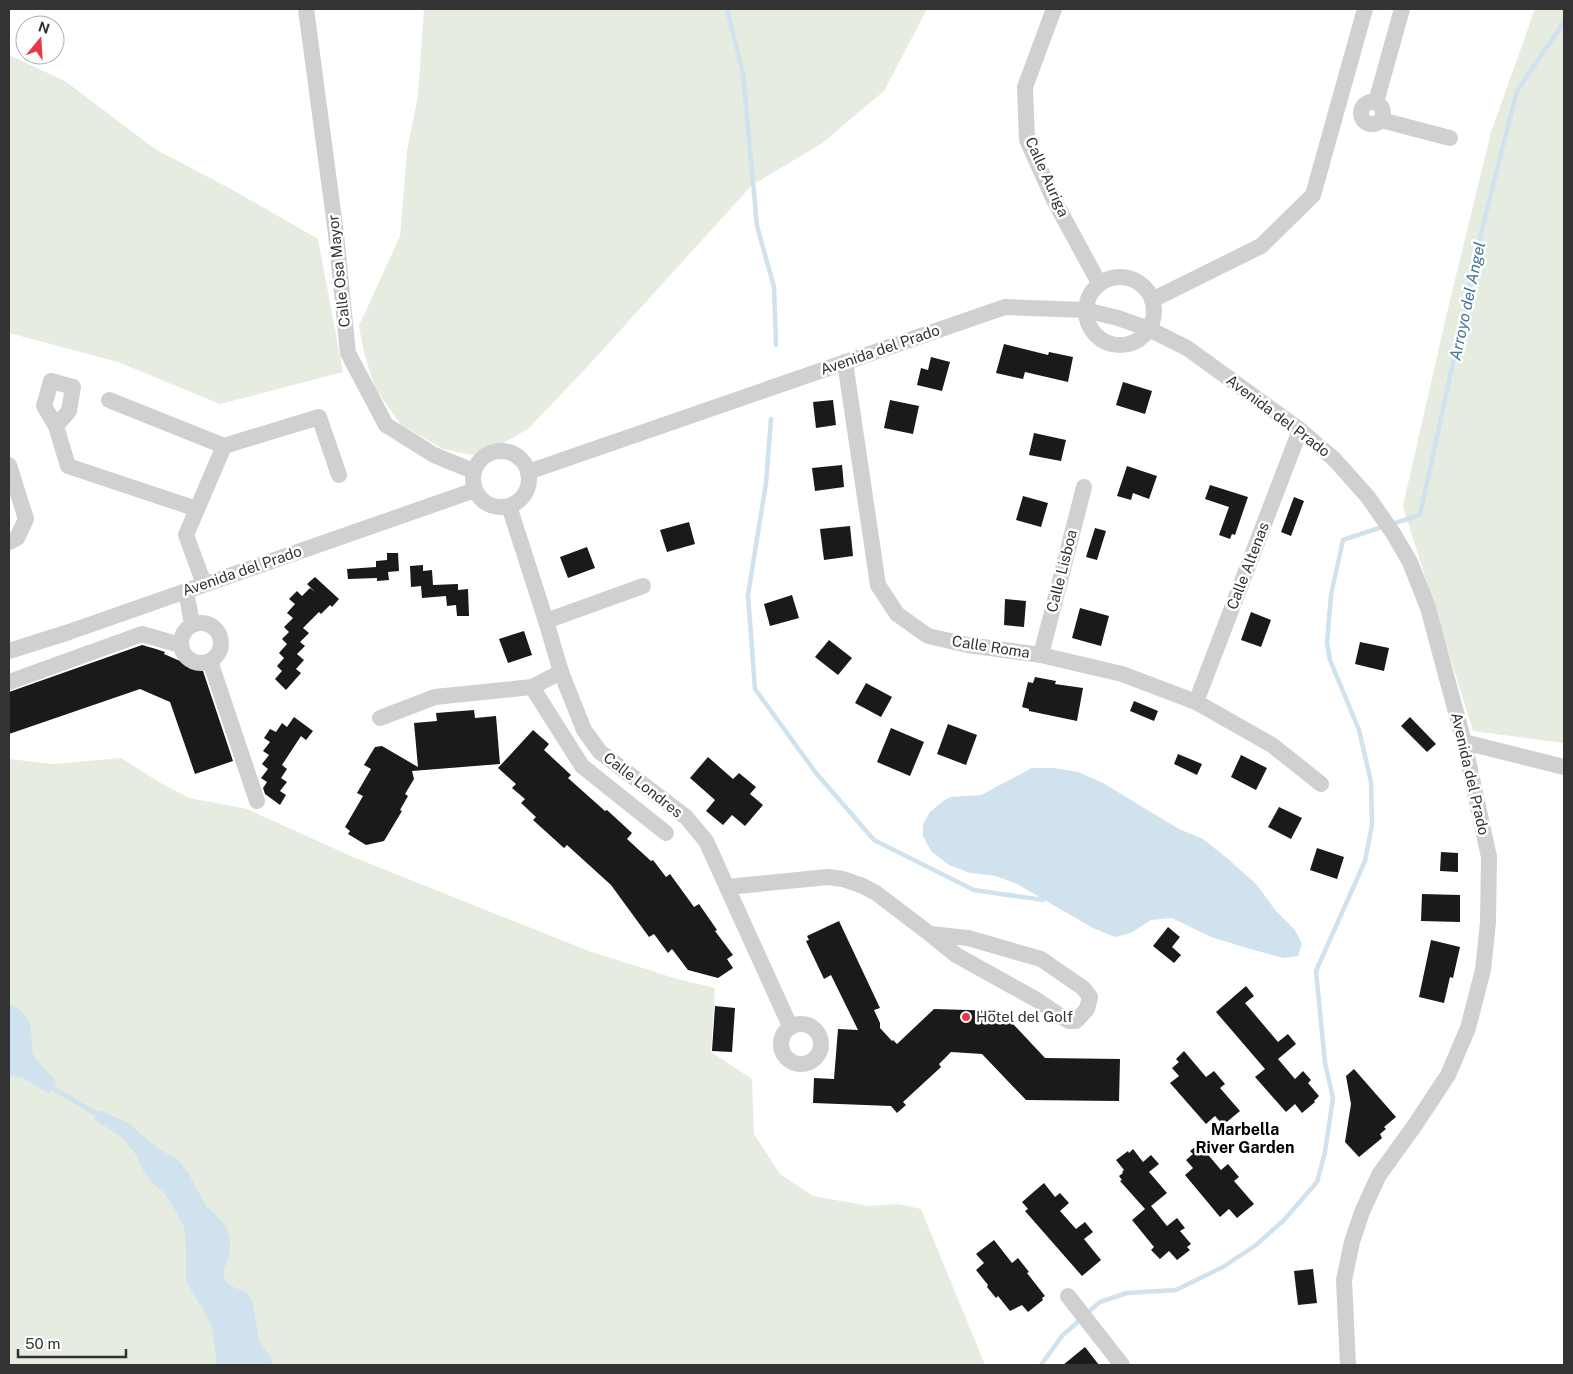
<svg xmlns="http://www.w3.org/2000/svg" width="1573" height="1374" font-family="'Public Sans',sans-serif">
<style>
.green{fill:#e6ecdf}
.water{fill:#cfe2ee}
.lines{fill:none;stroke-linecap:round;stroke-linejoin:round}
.stream{stroke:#cfe2ee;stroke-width:4.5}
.building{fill:#1a1a1a}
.minor{stroke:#d0d0d0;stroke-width:16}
.poi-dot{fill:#e63946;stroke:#fff;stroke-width:2}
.labels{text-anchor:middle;stroke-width:5;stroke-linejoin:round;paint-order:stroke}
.street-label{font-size:15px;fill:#333;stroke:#fff}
.poi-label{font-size:15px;fill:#333;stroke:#fff;text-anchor:start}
.water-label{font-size:16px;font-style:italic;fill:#3f7597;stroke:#fff}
.neighbourhood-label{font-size:16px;font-weight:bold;fill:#000;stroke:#fff}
</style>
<rect width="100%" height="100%" fill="#fff"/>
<g class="green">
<polygon points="424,9 927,9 884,91 821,144 752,185 588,366 528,429 501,444 472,455 443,449 401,425 375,388 364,353 359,326 400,236 407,151 418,96"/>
<polygon points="1535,9 1564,9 1564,743 1473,731 1403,506 1445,321 1491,132"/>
<polygon points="9,55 65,81 155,149 229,188 318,239 343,372 220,404 118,362 9,333"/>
<polygon points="121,758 159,782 189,798 247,809 353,857 586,950 677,979 715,988 711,1052 752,1079 754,1134 780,1174 813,1196 869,1206 898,1204 921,1209 985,1365 9,1365 9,759 53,764"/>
</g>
<g class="water">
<polygon points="1032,768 1054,768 1078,772 1103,783 1179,829 1203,839 1227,858 1256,884 1276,911 1295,930 1302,944 1298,956 1284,958 1250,949 1211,937 1172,918 1151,920 1131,933 1115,937 1093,928 1017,884 996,876 970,873 949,865 931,851 923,836 923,824 930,812 942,802 950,797 981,795"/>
<path d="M9,1004C29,1013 30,1022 32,1042C32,1045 32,1051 33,1054C38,1064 50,1074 57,1082L48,1093L23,1078L9,1076Z"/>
<polygon points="100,1110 128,1123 155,1146 179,1161 190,1176 206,1206 215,1214 225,1225 230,1238 230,1252 223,1273 225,1281 233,1287 246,1292 253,1303 259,1340 271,1358 273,1365 217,1365 212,1327 202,1307 192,1292 186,1279 186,1244 184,1227 177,1213 165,1194 153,1183 144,1172 137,1156 123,1138 94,1119"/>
</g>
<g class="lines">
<g class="stream">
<polyline points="727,9 743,73 757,226 774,287 776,345"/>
<polyline points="771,419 766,483 748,595 755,689 816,773 874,840 974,890 1043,900"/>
<polyline points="1392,524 1420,515 1482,229 1517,91 1564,22"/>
<polyline points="49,1086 100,1116"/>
<polyline points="1086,1314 1100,1302 1127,1293 1176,1290 1223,1267 1256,1245 1283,1221 1317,1182 1325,1152 1333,1098 1325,1063 1316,971 1365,861 1372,825 1371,782 1359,730 1330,660 1327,643 1331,595 1343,540 1385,526"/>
<polyline points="1041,1365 1062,1336 1081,1319"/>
</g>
</g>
<g class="building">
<polygon points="1004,344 1048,355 1049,352 1073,357 1068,382 1025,372 1023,379 996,373"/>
<polygon points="931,357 950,362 942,391 917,385 921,368 928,370"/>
<polygon points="1123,382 1152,391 1145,414 1116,405"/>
<polygon points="833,400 836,425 816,428 813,402"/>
<polygon points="890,400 919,406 913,434 884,428"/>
<polygon points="1034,433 1066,440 1061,461 1029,455"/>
<polygon points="842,465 844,487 815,491 812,468"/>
<polygon points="1127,466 1157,476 1149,499 1133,493 1131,500 1117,496"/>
<polygon points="1210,485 1248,497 1235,535 1232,534 1230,539 1219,535 1229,507 1205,499"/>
<polygon points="1023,496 1048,503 1041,527 1016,520"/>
<polygon points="1294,497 1304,501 1291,536 1281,532"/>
<polygon points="689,522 695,544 667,552 660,530"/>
<polygon points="850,526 853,556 824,560 820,529"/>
<polygon points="1095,528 1106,531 1097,560 1086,557"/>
<polygon points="587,547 595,568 568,578 560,557"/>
<polygon points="387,553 398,553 399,571 388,572 389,580 377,581 377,578 348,579 347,569 376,567 376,561 387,560"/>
<polygon points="423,565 423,571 432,570 433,585 458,584 458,590 468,589 469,616 457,616 456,605 447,606 446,596 422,598 421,586 411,587 410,566"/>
<polygon points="315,577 339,599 332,607 330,605 321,614 319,612 303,628 309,633 300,642 305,646 297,654 304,660 296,669 301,673 286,690 275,679 282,671 277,666 284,658 279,653 287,644 282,639 289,632 284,627 293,618 287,613 295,604 289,599 297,591 302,596 310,588 315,592 307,584"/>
<polygon points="792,595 799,618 770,626 764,604"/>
<polygon points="1005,599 1026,601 1024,627 1004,625"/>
<polygon points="1080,608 1109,616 1101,646 1072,638"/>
<polygon points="1251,612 1271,620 1261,647 1241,640"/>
<polygon points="524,631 532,655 508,663 499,639"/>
<polygon points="829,640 852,658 838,675 815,657"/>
<polygon points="1360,642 1389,648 1384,671 1355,664"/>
<polygon points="142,645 156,649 165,652 164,654 203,671 233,761 195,774 170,702 140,689 9,734 9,692"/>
<polygon points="1035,677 1056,681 1055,684 1083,688 1077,721 1029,711 1029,709 1022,707 1028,682 1033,683"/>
<polygon points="866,683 892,697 881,717 855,703"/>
<polygon points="1134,701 1158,711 1154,721 1130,711"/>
<polygon points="474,710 475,718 496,716 500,764 412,771 414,779 405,794 408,796 400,810 402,811 384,841 366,845 348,834 350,831 345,827 363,796 357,793 371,769 364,765 375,747 382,746 418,767 414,723 437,721 436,713"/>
<polygon points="294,717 313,731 306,740 301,736 282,765 287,769 281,778 287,782 280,791 286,795 280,805 265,794 263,788 267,782 261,778 268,769 262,764 269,755 263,751 270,742 264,738 270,729 276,732 282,723 287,727"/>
<polygon points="1410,717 1436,744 1427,752 1401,726"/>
<polygon points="948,724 977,735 966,765 937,754"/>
<polygon points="891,728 924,742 910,776 877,762"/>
<polygon points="533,730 549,744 544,750 571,775 568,778 605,811 607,810 632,833 627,839 651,861 653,860 666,877 670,874 694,907 699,904 717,930 715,931 733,955 727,959 733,968 718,978 688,970 672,949 668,953 654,934 649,937 611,885 567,845 564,848 533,820 536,817 521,803 525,799 512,788 516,784 498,768"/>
<polygon points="1178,754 1202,764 1197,775 1174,764"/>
<polygon points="1241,755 1267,768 1256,790 1231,777"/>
<polygon points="708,757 733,779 739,773 756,787 750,794 763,805 745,826 732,815 723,825 706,811 715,800 690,778"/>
<polygon points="1279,807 1302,818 1291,839 1268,827"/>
<polygon points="1317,848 1344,857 1337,879 1310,870"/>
<polygon points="1441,852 1458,853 1458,872 1440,871"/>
<polygon points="1422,894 1460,895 1460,922 1421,921"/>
<polygon points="839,921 880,1008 874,1010 880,1023 880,1028 892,1041 893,1040 897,1044 934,1009 1001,1011 1045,1058 1120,1059 1119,1101 1026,1100 982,1054 951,1052 939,1064 941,1067 903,1102 906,1105 897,1113 891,1106 813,1103 814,1078 834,1079 838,1029 858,1030 831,975 824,979 806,941 809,940 807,936"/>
<polygon points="1168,927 1180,937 1172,947 1181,955 1174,963 1153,946"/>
<polygon points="1431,940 1460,947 1453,978 1450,977 1444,1003 1419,997"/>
<polygon points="1246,986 1254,996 1245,1003 1278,1042 1288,1034 1296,1044 1278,1059 1295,1079 1303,1071 1311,1080 1308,1083 1319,1096 1314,1101 1315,1102 1302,1113 1295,1104 1286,1112 1255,1077 1265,1069 1216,1012"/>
<polygon points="715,1006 735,1008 732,1052 712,1051"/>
<polygon points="1184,1051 1206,1077 1214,1071 1225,1084 1220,1088 1240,1111 1223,1125 1215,1116 1206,1124 1170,1083 1179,1076 1172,1068 1179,1062 1176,1059"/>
<polygon points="1354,1069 1396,1117 1384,1127 1386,1129 1380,1134 1382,1138 1359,1157 1345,1142 1351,1104 1346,1076"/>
<polygon points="1199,1144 1221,1170 1228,1164 1239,1177 1234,1181 1254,1204 1237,1218 1229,1209 1220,1217 1185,1175 1193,1168 1186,1160 1193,1154 1190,1151"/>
<polygon points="1133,1149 1143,1162 1151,1155 1159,1164 1149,1172 1167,1193 1151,1206 1167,1226 1177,1218 1185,1228 1180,1231 1191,1244 1187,1247 1190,1250 1177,1260 1169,1251 1160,1259 1151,1250 1154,1247 1132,1220 1145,1209 1120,1181 1122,1180 1119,1176 1123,1173 1122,1172 1124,1170 1116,1160 1128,1151 1129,1153"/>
<polygon points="1044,1183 1055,1197 1060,1193 1069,1203 1060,1211 1076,1229 1085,1222 1093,1232 1084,1239 1101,1260 1082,1276 1025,1211 1028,1209 1022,1202"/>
<polygon points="994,1240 1012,1263 1018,1258 1029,1272 1027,1273 1045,1296 1042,1298 1043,1300 1028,1312 1022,1305 1010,1311 998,1296 996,1298 987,1287 988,1285 976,1270 984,1263 976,1254"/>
<polygon points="1313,1269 1317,1303 1298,1305 1294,1271"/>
<polygon points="1085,1347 1099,1365 1063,1365"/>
</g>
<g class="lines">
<g class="minor">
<polyline points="306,9 336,234 348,353 386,425 434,455 473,471"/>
<polyline points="1054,9 1025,87 1027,140 1054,200 1099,283"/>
<circle cx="1372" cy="113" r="11"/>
<polyline points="1376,102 1402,9"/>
<polyline points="1381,120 1450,138"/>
<circle cx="1120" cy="311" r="34"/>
<polyline points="1152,300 1261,246 1313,195 1365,9"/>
<polyline points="845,362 878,585 897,614 928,636 968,645 1041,655 1122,674 1196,702 1272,745 1321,784"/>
<polyline points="109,400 224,446 319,417 339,475"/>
<polyline points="56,426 44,406 51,381 73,387 69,411 56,426 68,466 197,509"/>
<circle cx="501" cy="479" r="28"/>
<polyline points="9,465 26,519 17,538 9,542"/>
<polyline points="528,472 1005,307 1085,310 1118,318 1149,329 1187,348 1300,430 1334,459 1368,497 1393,533 1410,562 1428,608 1464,742 1489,857 1488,922 1483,970 1468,1028 1448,1075 1415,1125 1379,1175 1362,1212 1352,1242 1344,1280 1348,1365"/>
<polyline points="509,506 546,621 561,672 584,730 600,752 686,817 706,841 790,1026"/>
<polyline points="204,584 186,535 224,446"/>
<polyline points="186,591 192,624"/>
<polyline points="546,621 643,586"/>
<circle cx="201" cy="643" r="20"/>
<polyline points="9,651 69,632 475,490"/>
<polyline points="1041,655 1084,487"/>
<polyline points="210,661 257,801"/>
<polyline points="9,682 142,634 180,645"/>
<polyline points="532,687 561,672"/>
<polyline points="1196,702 1300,430"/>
<polyline points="380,718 435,697 532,687 582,766 666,833"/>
<polyline points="1464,742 1564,767"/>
<polyline points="727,887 828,877 843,879 863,886 876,893 930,934 956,955 1037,1000 1062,1017 1069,1021 1076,1021 1087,1009 1090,997 1083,988 1041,959 968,938 930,934"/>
<circle cx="801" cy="1044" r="20"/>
<polyline points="1068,1296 1122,1365"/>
</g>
</g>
<circle class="poi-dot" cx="966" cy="1017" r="5"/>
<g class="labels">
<g class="street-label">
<text transform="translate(1047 177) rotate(66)" y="5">Calle Auriga</text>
<text transform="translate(339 271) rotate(-96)" y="5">Calle Osa Mayor</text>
<text transform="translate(880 350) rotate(-19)" y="5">Avenida del Prado</text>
<text transform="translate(1278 416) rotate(37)" y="5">Avenida del Prado</text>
<text transform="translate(1248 566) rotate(-69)" y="5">Calle Altenas</text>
<text transform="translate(242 571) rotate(-19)" y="5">Avenida del Prado</text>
<text transform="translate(1062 571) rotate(-76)" y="5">Calle Lisboa</text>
<text transform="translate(991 647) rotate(9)" y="5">Calle Roma</text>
<text transform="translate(1470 774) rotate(77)" y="5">Avenida del Prado</text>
<text transform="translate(643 785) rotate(38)" y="5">Calle Londres</text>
</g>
<g class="poi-label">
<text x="976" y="1022">Hotel del Golf</text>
</g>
<g class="water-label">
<text transform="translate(1467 301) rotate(-78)" y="6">Arroyo del Angel</text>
</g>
<g class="neighbourhood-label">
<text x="1245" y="1135">Marbella<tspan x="1245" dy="18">River Garden</tspan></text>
</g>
</g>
<rect width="1573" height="1374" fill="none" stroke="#333333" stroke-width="20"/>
<g transform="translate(40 40) rotate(18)"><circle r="24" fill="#ffffff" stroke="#adadad"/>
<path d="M0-4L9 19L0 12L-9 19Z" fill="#e63946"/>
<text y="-8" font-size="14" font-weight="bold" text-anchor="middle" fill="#333333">N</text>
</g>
<path d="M18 1349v8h108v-8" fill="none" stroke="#333333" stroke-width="2.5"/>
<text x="25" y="1349" font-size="15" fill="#333333" stroke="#ffffff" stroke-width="4" paint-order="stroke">50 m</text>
</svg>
